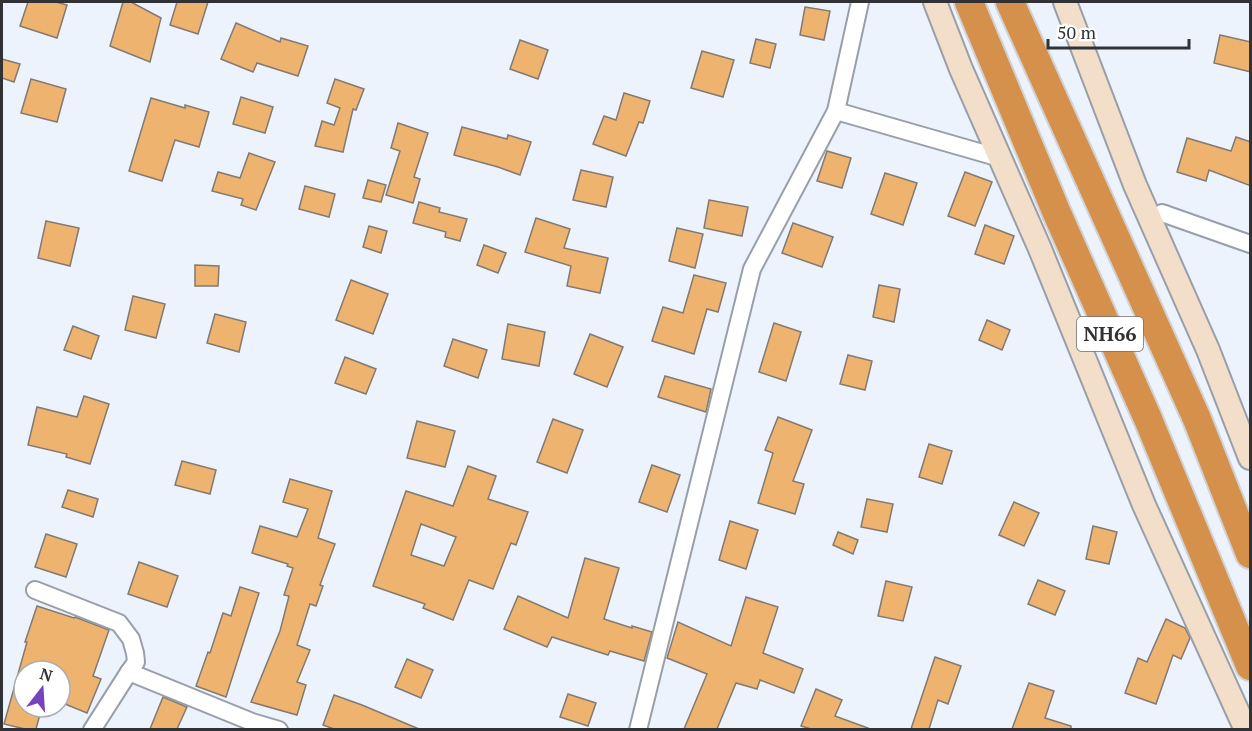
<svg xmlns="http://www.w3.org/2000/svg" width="1252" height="731" font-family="'PT Serif',serif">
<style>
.building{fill:#efb370;stroke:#827a72;stroke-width:1.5;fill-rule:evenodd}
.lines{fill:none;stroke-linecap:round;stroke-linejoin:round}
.street-casing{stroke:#999fa8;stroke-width:20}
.secondary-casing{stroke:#999fa8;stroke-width:26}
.highway-casing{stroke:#d1d2d3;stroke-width:32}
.street{stroke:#fff;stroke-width:16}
.secondary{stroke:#f2dec9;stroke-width:22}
.highway{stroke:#d5904b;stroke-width:28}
.labels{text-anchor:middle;stroke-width:4.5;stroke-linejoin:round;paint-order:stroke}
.shield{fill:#fff;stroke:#6e7072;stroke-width:1.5}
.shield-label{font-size:20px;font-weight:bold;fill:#303236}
</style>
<rect width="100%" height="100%" fill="#ecf3fd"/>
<g class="building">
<polygon points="28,2 56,2 67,5 57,38 20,26"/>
<polygon points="123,2 131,2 161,18 150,62 110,46"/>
<polygon points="177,2 208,2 198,34 170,25"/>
<polygon points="805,7 830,11 824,40 800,35"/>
<polygon points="236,23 280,42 281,38 308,46 298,76 257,63 253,72 221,59"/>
<polygon points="1220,35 1251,42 1251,72 1214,63"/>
<polygon points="756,39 776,44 770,68 750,63"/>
<polygon points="520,40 548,50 538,79 510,69"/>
<polygon points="702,51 734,60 723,97 691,88"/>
<polygon points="2,59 20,64 14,82 2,78"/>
<polygon points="31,79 66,89 57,122 21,113"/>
<polygon points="335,79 364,89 356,110 353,109 343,152 315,146 322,121 334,125 340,108 327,103"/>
<polygon points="624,93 650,101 643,123 639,122 626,156 593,144 604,116 616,120"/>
<polygon points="241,97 273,107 265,133 233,124"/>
<polygon points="151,98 185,108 185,105 209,112 199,147 175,140 162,181 129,171"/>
<polygon points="398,123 428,133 414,177 420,179 413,203 386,195 400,151 391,148"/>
<polygon points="462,127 507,139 508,135 531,142 520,175 498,167 454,155"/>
<polygon points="1236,137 1251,142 1251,186 1209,170 1206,181 1177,172 1187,138 1231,151"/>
<polygon points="827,151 851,158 842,188 817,181"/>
<polygon points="249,153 275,162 256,210 241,205 243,199 212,191 218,172 240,178"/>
<polygon points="581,170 613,177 606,207 573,200"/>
<polygon points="965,172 992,182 975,226 948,216"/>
<polygon points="885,173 917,183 903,225 871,214"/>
<polygon points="368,180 386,185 381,202 363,198"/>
<polygon points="305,186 335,194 329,217 299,209"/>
<polygon points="709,200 748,207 742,236 704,228"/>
<polygon points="419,202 440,208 439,212 467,219 460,241 445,237 446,232 413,223"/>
<polygon points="536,218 570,229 564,248 608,258 600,293 567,286 571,266 525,252"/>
<polygon points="46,221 79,228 70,266 38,258"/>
<polygon points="793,223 833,237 822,267 782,253"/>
<polygon points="985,225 1014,236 1004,264 975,254"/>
<polygon points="369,226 387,231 381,253 363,247"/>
<polygon points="677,228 703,234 695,268 669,261"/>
<polygon points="484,245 506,253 498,273 477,265"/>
<polygon points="195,265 219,266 218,286 195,286"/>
<polygon points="694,275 726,283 718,312 707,309 694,354 652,341 663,307 683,313"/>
<polygon points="351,280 388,294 373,334 336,320"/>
<polygon points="879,285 900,289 894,322 873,317"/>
<polygon points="133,296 165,304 156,338 125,330"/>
<polygon points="215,314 246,322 239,352 207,343"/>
<polygon points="987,320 1010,330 1002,350 979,340"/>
<polygon points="774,323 801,332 786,381 759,372"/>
<polygon points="508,324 545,332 539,366 502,359"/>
<polygon points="73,326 99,336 91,359 64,350"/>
<polygon points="590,334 623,347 607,387 574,374"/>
<polygon points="453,339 487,350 478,378 444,366"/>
<polygon points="848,355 872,361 865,390 840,384"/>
<polygon points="345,357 376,369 366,394 335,383"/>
<polygon points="665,376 711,389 706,412 658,397"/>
<polygon points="84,396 109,404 90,464 66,457 67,454 28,445 37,407 77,417"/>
<polygon points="778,417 812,430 793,481 804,484 795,514 758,503 773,453 765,450"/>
<polygon points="553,419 583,430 567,473 537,462"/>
<polygon points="417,421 455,431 445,467 407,458"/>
<polygon points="929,444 952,451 942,484 919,477"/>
<polygon points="182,461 216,470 210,494 175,485"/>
<polygon points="652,465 680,475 667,512 639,502"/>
<path d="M468,466L496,476L488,499L528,512L516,545L511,543L493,589L469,580L453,620L423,608L425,604L373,586L406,491L453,506ZM421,524L456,537L444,566L411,555Z"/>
<polygon points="290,479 332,491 318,538 335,544 320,585 323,586 316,606 310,604 297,645 310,650 297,682 306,685 297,715 251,702 280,631 289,596 284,595 293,568 287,566 288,564 252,553 260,526 297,537 308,509 283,502"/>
<polygon points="68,490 98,499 93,517 62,507"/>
<polygon points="867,499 893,504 887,532 861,527"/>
<polygon points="1014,502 1039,513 1024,546 999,535"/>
<polygon points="730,521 758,530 746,569 719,560"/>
<polygon points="1093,526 1117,532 1109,564 1086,559"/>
<polygon points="838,532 858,540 853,554 833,545"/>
<polygon points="46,534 77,544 66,577 35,567"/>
<polygon points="585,558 619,568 604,619 632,628 632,626 652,632 644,661 610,651 608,655 552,637 547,647 504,629 518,596 568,618"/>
<polygon points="139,562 178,576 167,607 128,594"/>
<polygon points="1038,580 1065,591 1055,615 1028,604"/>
<polygon points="886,581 912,587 903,621 878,616"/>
<polygon points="240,587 259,593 226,697 196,686 208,652 210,653 223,613 231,616"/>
<polygon points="746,597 778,607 763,653 803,669 794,693 760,680 757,689 736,683 717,729 684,729 707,674 667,658 678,622 731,646"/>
<polygon points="37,606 74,618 75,617 109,630 93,676 101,679 87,713 60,702 60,671 24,671 24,707 42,707 36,729 25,729 4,724 27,642 25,642"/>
<polygon points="1166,619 1185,628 1190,638 1181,659 1173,655 1156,704 1125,693 1138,658 1147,662"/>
<polygon points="935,657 961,666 948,704 938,700 929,729 911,729"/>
<polygon points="407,659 433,670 421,698 395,687"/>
<polygon points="1029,683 1054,691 1045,718 1071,726 1071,729 1012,729"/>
<polygon points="816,689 842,700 835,716 868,728 867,729 811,729 801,726"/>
<polygon points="568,694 596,703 588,726 560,717"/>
<polygon points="334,695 362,705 419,729 334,729 323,725"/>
<polygon points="163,697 187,707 177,729 150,729"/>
</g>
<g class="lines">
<defs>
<g id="street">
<polyline points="836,111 1000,158"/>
<polyline points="1162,213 1250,244"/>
<polyline points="35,590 119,623 131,639 135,653 136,662 129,672 252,722 279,730"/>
<polyline points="92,730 129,672"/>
<polyline points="638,730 752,269 836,111 860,2"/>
</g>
<g id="secondary">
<polyline points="935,2 961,69 1040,249 1144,505 1246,730"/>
<polyline points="1065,2 1135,185 1208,350 1250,458"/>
</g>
<g id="highway">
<polyline points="969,2 1056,211 1148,419 1250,666"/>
<polyline points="1010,2 1197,419 1250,554"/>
</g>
</defs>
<use href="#street" class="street-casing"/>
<use href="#secondary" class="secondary-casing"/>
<use href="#highway" class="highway-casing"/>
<use href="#street" class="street"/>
<use href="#secondary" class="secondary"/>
<use href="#highway" class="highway"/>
</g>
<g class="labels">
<rect class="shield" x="1077" y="317" width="66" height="34" rx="4.5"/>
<g class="shield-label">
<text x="1110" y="341">NH66</text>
</g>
</g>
<rect width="1252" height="731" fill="none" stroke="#303236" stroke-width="6"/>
<g transform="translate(42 689) rotate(17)"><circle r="28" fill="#ffffff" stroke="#acadaf" stroke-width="1.5"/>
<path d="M0-4.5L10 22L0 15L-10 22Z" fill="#7543bb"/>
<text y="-9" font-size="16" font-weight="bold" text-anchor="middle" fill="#303236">N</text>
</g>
<path d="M1048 39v9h141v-9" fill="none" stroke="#303236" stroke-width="3"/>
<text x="1057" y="39" font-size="18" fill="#303236" stroke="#ffffff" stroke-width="4.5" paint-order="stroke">50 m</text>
</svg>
